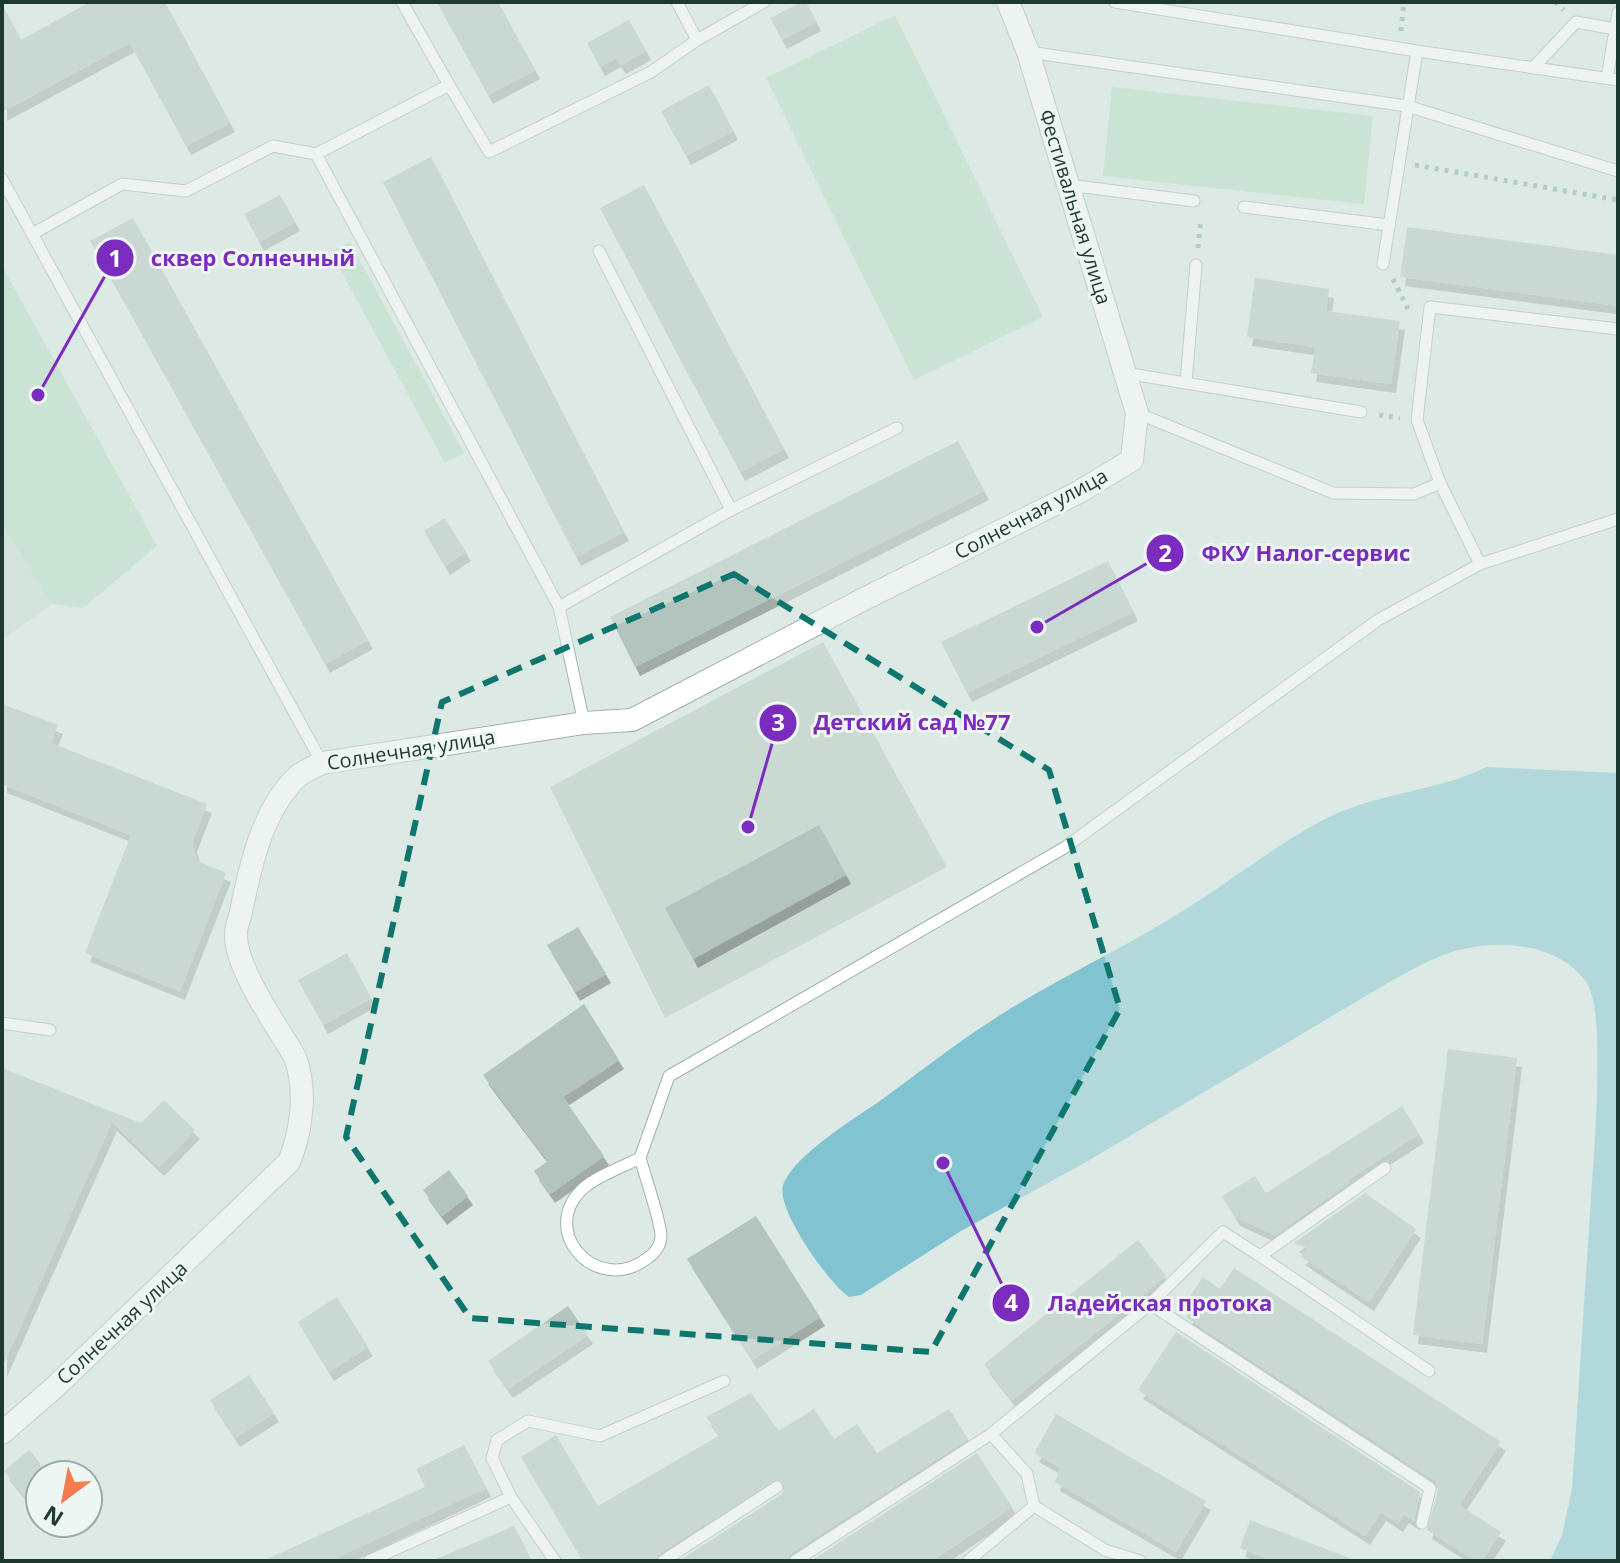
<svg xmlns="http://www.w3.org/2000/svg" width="1620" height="1563" font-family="'Open Sans',sans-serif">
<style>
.built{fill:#cbd9d3}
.green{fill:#b4dcc0}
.water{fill:#82c3d1}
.building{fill:#b2c4bd;filter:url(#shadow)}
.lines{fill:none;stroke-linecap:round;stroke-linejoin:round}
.lane-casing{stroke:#a0b1ab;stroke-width:13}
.street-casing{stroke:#a0b1ab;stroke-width:24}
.path{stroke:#7cae9f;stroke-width:5;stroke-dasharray:4 6;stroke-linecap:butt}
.lane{stroke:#fff;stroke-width:11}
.street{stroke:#fff;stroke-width:22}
.marked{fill:none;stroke:#0f766e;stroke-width:6;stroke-dasharray:16 10;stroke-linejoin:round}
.labels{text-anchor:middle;stroke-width:6;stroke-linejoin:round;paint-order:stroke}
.street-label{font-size:20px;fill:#1e3932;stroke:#edf6f2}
.leader{fill:none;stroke:#7b2cbf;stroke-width:3}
.callout-dot{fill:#7b2cbf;stroke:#edf6f2;stroke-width:3}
.mark-label{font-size:24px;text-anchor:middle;font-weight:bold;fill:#fff}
.callout-label{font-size:22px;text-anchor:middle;font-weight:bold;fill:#7b2cbf;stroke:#edf6f2;stroke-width:6;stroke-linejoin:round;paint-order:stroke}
</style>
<defs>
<filter id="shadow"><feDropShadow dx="5" dy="9" stdDeviation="0" flood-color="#0004"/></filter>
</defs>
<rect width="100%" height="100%" fill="#dde9e4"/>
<g class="built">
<polygon points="2,525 52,604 2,640"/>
<polygon points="823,642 947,867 665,1018 550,787"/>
</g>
<g class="green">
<polygon points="895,15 1043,317 914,380 766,78"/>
<polygon points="1112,87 1373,116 1364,204 1103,176"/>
<polygon points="350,242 464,453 445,463 331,252"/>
<polygon points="2,266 157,546 83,608 52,604 2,525"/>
</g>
<path class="water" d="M1487,767L1618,773V1561H1550L1562,1535L1572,1489C1578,1402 1583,1315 1589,1229C1593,1165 1599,1099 1597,1035C1596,1019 1595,996 1586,982C1559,944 1502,939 1459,950C1435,956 1414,969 1393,980L1088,1161L961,1231L861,1295L849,1297C829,1284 776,1209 783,1186C792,1157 852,1120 877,1103C920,1072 960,1040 1005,1012C1058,979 1115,952 1168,920C1220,889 1268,850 1321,821C1360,800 1405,794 1447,782C1461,779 1474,772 1487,767Z"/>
<g class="building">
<polygon points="90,2 165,2 230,123 186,146 130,43 2,112 2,4 21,40"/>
<polygon points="437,2 498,2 535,70 488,95"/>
<polygon points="802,2 806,2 816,22 782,40 770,18"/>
<polygon points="629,20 646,51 621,65 616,58 600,67 587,43"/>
<polygon points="709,85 733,131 686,156 661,111"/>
<polygon points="431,157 624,532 576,557 383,182"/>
<polygon points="644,185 784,449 740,472 600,208"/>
<polygon points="280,195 295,222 259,242 244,214"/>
<polygon points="133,218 368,640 325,664 90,241"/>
<polygon points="1407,227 1618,255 1618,306 1400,277"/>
<polygon points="1255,278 1329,289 1326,311 1400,321 1391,384 1311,373 1315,347 1247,337"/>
<polygon points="958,441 984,491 635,667 610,617"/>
<polygon points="445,518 466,552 445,566 424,531"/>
<polygon points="1108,561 1133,612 967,693 941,642"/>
<polygon points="2,704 58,725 51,743 207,804 192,843 197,861 226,873 180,991 85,953 131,835 2,784"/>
<polygon points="819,825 846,875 693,959 665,908"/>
<polygon points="578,927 606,974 575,992 547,945"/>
<polygon points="347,953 371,998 323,1025 298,980"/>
<polygon points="584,1004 619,1060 563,1097 604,1156 550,1194 534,1171 548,1161 483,1075"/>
<polygon points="1448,1049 1517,1058 1482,1344 1413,1335"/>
<polygon points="2,1068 141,1123 164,1100 195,1130 159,1167 112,1122 2,1368"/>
<polygon points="1402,1106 1419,1134 1348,1180 1350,1182 1275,1235 1235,1217 1222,1196 1255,1176 1266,1193"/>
<polygon points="449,1170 468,1196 442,1216 423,1190"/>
<polygon points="1365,1193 1416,1229 1369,1302 1300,1256 1309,1249 1294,1243"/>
<polygon points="756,1216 820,1317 752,1360 687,1259"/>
<polygon points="1138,1240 1166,1276 1012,1400 984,1364"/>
<polygon points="1234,1268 1501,1442 1459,1505 1501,1532 1482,1561 1475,1561 1427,1530 1438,1490 1435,1481 1186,1317 1193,1307 1186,1302 1203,1277 1220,1289"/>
<polygon points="337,1297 368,1347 329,1372 298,1322"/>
<polygon points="568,1306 588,1335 508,1389 488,1361"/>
<polygon points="1176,1332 1420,1492 1414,1521 1404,1514 1398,1523 1381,1512 1365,1536 1138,1390"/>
<polygon points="249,1375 274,1413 235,1438 210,1400"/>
<polygon points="751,1393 779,1431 814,1409 834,1439 857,1424 877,1453 949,1409 968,1439 790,1554 787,1561 679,1561 782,1494 785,1486 777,1479 658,1554 655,1561 583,1561 521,1457 556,1435 598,1506 720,1435 706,1417"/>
<polygon points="1056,1414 1206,1501 1176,1552 1055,1482 1060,1468 1034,1453"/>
<polygon points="464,1445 486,1488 330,1561 263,1561 425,1487 416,1469"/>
<polygon points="29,1450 40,1463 40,1515 4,1471"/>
<polygon points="977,1453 1012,1507 932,1561 811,1561"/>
<polygon points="1250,1520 1352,1559 1352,1561 1273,1561 1240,1548"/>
<polygon points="514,1526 531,1561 431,1561"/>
</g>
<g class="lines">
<defs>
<g id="lane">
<polyline points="402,2 449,85"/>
<polyline points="677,2 697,40"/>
<polyline points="1115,2 1417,51"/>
<polyline points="1028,52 1407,106 1618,171"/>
<polyline points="1533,68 1576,22 1616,29"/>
<polyline points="1607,78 1618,13"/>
<polyline points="316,154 559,607 584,723"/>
<polyline points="2,179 322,763"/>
<polyline points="1068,185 1194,201"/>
<polyline points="1244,207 1389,225"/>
<polyline points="32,234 122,184 186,191 273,146 316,154 449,85 489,152 651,72 697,40 764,2"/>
<polyline points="1383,264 1417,51 1618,80"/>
<polyline points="1125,373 1361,412"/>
<polyline points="1186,382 1196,265"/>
<polyline points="1137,413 1333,493 1414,494 1440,483 1417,420 1430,307 1618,329"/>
<polyline points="1440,483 1480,564 1618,519"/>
<polyline points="731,510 897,428"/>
<polyline points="559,607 731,510 599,251"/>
<polyline points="2,1023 50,1030"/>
<path d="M640,1158C645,1176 661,1222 661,1236C661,1245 655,1253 649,1257C596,1300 531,1225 590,1183C605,1173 624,1166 640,1158L669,1076L1064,848L1378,620L1480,564"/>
<polyline points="1260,1256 1429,1371"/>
<polyline points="1150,1304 1430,1488 1422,1523"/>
<polyline points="991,1434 1027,1474 1034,1506"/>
<polyline points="369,1561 511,1497"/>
<polyline points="555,1561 511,1497 492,1458 497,1440 528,1421 600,1436 724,1381"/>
<polyline points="663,1561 777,1487"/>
<polyline points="795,1561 991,1434 1150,1304 1223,1232 1260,1256 1385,1168"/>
<polyline points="968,1561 1034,1506 1105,1550 1140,1561"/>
</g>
<path id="street" d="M2,1433L55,1387L289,1162C302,1130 307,1090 295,1057C278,1028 236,969 236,936C235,929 239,920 241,912C250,867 262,811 296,778C303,771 314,767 322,763L584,723L632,720L866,598L1079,492L1132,460L1137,413L1028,52L1008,2"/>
</defs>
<use href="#lane" class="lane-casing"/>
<use href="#street" class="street-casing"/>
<g class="path">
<polyline points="1555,2 1564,10"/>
<polyline points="1401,31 1404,2"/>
<polyline points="1415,165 1618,200"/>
<polyline points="1198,248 1201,219"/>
<polyline points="1393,279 1408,309"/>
<polyline points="1379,415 1400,418"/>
</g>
<use href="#lane" class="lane"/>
<use href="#street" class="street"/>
</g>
<path d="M0 0H1620V1563H0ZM734,574L1049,770L1120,1009L931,1352L470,1318L346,1137L442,702Z" fill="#dde9e4" fill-opacity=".55" fill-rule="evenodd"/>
<path class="marked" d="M734,574L1049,770L1120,1009L931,1352L470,1318L346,1137L442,702Z"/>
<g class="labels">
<g class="street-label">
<text transform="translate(1075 207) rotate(73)" y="7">Фестивальная улица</text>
<text transform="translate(1031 514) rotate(-28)" y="7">Солнечная улица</text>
<text transform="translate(411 750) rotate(-9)" y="7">Солнечная улица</text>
<text transform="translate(122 1323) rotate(-43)" y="7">Солнечная улица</text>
</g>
</g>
<path class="leader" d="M38 395L115 258M1037 627L1165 553M748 827L778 723M943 1163L1011 1303"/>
<g class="callout-dot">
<circle cx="38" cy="395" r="8"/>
<circle cx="1037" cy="627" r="8"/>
<circle cx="748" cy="827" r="8"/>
<circle cx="943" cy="1163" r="8"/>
<circle cx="115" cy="258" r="20"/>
<circle cx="1165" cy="553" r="20"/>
<circle cx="778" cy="723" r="20"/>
<circle cx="1011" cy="1303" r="20"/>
</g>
<g class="mark-label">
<text x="115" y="267">1</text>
<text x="1165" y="562">2</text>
<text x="778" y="731">3</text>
<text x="1011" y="1311">4</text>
</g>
<g class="callout-label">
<text x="253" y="266">сквер Солнечный</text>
<text x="1306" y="561">ФКУ Налог-сервис</text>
<text x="912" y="730">Детский сад №77</text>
<text x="1160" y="1311">Ладейская протока</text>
</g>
<rect width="1620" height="1563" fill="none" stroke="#1e3932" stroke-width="8"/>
<g transform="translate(64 1499) rotate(212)"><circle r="38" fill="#edf6f2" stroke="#9aaaa5" stroke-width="2"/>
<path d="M0-6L14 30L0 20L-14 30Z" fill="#f67b4e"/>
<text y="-12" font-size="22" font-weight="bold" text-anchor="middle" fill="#1e3932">N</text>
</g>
</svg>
